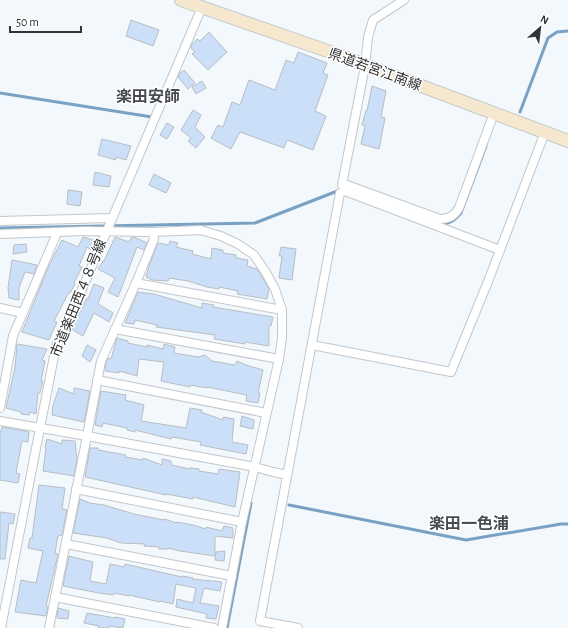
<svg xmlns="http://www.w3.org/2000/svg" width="568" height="628" font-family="'Alegreya Sans','Noto Sans JP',sans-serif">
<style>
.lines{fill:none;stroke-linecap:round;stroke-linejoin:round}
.stream{stroke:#79a1c3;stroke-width:3}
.building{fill:#cbe0f8;stroke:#b8bdc2}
.minor-casing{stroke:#c2c7cc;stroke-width:10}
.secondary-casing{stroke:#c2c7cc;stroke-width:14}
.minor{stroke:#fff;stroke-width:8}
.secondary{stroke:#f5e8ce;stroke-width:12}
.labels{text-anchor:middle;stroke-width:3;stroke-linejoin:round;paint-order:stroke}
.street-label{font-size:14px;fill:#313335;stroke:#fff}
.quarter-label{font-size:16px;font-weight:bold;fill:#484c51;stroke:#fff}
</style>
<rect width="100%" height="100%" fill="#f3f8fd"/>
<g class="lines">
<g class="stream">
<polyline points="0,93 152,117"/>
<polyline points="520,112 548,38 557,32 568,31"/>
<path d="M440,223C449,225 455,220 461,213L486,146"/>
<polyline points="0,228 255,223 340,190"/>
<polyline points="289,505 466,540 561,524 568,524"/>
<polyline points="227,628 251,503"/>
</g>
</g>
<g class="building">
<polygon points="131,20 159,30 153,46 126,36"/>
<polygon points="209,32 227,52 208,70 192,54 195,52 191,48 192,44 197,39 200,41"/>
<polygon points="298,52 327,63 323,73 328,75 315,111 326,116 313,150 287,140 284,148 240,132 231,149 211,138 218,125 223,127 232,102 240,105 249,80 275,90 286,60 294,63"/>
<polygon points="184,70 195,83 188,89 178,77 180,73"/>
<polygon points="202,81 206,88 196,94 192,87"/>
<polygon points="372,86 386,91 381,117 385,118 379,149 361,144 365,126 362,125 366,110 367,111"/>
<polygon points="193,110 201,115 195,127 205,137 196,148 188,141 191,138 181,130"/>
<polygon points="167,123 174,127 167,139 160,135"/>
<polygon points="102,139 131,146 126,160 116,157 116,160 98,155"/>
<polygon points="95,172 111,176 109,187 93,185"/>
<polygon points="154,174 171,183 166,193 149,185"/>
<polygon points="68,190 82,192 80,206 67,204"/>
<polygon points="83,237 96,241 92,250 87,247 79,266 82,267 74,283 75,284 70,293 69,292 54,321 57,322 49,340 22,332 48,268 62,240 78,247"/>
<polygon points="115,237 129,242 132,237 134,237 147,243 144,250 137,247 118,297 108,292 115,278 98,269 103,261 104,261"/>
<polygon points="170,241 178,243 176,247 193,251 192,254 211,259 212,248 223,250 223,253 236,255 236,258 248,260 247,266 257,269 269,289 267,299 237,294 238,291 219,287 219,289 207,287 188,281 169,278 168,281 152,280 146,277 149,266 158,243 169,245"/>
<polygon points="26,244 27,252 13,254 14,245"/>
<polygon points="281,247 296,249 292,280 279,278 282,256 279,256"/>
<polygon points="12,260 37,265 34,274 25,272 19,288 19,300 9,298 8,288"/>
<polygon points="94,284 104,288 98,304 113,313 109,322 94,313 83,336 71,329 87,298 88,299"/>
<polygon points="138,292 154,294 202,308 202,303 214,305 213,307 273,317 271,326 269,325 269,346 245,342 245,344 214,339 215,335 156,327 157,325 135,320 134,324 125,323"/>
<polygon points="117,338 128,341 128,343 147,347 147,345 163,349 164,344 175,347 174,353 198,357 205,355 212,361 235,365 237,361 246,365 263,370 258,393 260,393 258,403 246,401 247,395 207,387 207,388 190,385 190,387 161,381 164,362 139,359 137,376 119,371 119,373 105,371 106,363 108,358 111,359"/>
<polygon points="17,344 47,349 42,360 45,361 41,381 43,381 40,393 38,393 36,414 30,412 29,415 21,414 21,412 6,408 15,367"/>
<polygon points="87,345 96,350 90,362 82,356"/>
<polygon points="59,388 74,394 74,388 90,391 84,422 52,415 53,405"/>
<polygon points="101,391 126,395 125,400 144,405 141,421 186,428 190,408 202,410 201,412 223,420 223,417 234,419 232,442 248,445 246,454 200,445 201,442 172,437 171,439 135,430 135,432 127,430 127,428 103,423 102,427 95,425"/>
<polygon points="242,416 254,420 253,429 240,426"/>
<polygon points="2,427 29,432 28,442 22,441 16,473 20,474 18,483 0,480 0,434"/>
<polygon points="47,439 62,444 62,440 75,441 77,460 74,476 43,471 46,448 45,448"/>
<polygon points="90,448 98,448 98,450 126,455 125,457 143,460 143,458 162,465 162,459 171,461 171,465 190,469 190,468 199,469 199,471 218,474 219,469 240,472 235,507 193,497 193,499 166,494 166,495 85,477"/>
<polygon points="39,485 65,488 62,509 67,510 62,535 58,536 55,553 58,554 46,606 48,606 46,616 15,612 21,580 36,583 43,551 28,548 30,538 32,538"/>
<polygon points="80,499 90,503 104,505 134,514 164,520 164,519 177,523 177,522 193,525 206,529 206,527 222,531 224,526 233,528 233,538 215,536 215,556 180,551 168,548 168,549 159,549 159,547 144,546 145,544 121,543 107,538 73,533"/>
<polygon points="0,512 15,514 13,524 9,523 5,559 0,559"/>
<polygon points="225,551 224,561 215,560 216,552"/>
<polygon points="69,556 93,562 90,581 106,584 110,564 124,567 125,564 182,577 182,576 193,578 192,579 222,582 220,591 204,588 200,603 219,606 216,619 206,618 207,614 176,607 177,599 193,603 196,588 176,584 173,604 160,601 160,602 129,595 129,596 114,593 113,595 99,593 63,586"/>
<polygon points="58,608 69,611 68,619 57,618"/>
<polygon points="87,613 115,618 115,617 125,619 123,628 109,626 109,628 98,628 99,626 84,623"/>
</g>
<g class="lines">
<defs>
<g id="minor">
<path d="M404,0L373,20L368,37L365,66L342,185H347L440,219C449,219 454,216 459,208L494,113"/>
<polyline points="0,221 111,218"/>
<polyline points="153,232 154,239 136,283 101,361 87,436 255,467 273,472 287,475"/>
<polyline points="0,234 84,231 153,232 201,230 221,236 238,244 254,255 265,271 275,289 282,310 282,338 279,359 242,522 222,628"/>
<polyline points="136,283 282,310"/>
<polyline points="0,308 23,313"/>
<polyline points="115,329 279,359"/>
<polyline points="312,345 451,372 489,279 545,132"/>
<polyline points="97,380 266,413"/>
<polyline points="0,408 13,336 57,233"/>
<polyline points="0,421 87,436 49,628"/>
<polyline points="76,489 242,522"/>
<polyline points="66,544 232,576"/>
<polyline points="55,597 214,628"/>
<polyline points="1,628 56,346 72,313 202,7"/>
<polyline points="298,628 260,621 340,193 345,191 500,250"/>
</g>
<polyline id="secondary" points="181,0 336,54 568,141"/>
</defs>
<use href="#minor" class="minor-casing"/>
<use href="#secondary" class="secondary-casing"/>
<use href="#minor" class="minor"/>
<use href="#secondary" class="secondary"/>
</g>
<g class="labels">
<g class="street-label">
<text transform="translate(375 69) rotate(20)" y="5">県道若宮江南線</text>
<text transform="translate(78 298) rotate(-68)" y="5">市道楽田西４８号線</text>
</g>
<g class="quarter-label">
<text x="148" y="102">楽田安師</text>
<text x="469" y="529">楽田一色浦</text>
</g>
</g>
<g transform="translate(540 28) rotate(28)" stroke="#ffffff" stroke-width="3" paint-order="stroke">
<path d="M0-3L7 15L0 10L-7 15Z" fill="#313335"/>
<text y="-6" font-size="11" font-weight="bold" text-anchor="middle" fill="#313335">N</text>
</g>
<path d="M10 26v6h71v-6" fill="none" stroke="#313335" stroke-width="2"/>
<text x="16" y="26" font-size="12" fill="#313335" stroke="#ffffff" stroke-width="3" paint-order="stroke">50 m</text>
</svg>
